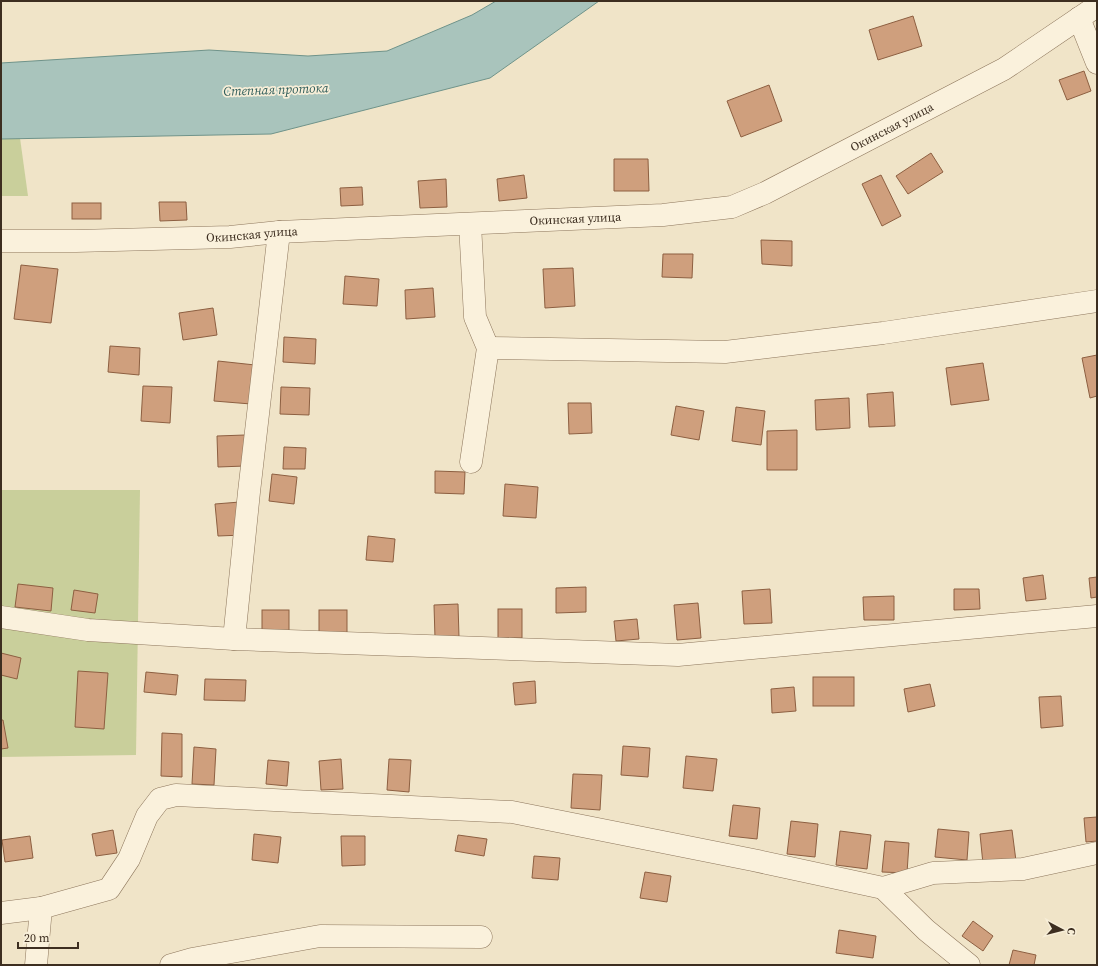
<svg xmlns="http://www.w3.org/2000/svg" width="1098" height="966" font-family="'Source Serif 4',serif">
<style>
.green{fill:#c9cf9b}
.water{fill:#a9c4bc;stroke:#6f938a}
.building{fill:#cf9f7d;stroke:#8d5f41}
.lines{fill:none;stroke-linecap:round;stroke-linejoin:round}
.minor-casing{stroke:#8d765c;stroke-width:23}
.minor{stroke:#faf1dc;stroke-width:22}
.labels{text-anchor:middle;stroke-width:3.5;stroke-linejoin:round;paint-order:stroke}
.street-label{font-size:12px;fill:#3d2e20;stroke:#f7eed8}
.water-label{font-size:13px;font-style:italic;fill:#2f5d5a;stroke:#f7eed8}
</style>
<rect width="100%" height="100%" fill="#f0e4c8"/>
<g class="green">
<polygon points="20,138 28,196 1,196 1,139"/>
<polygon points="1,490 140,490 136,755 1,757"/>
</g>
<polygon class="water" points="496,1 599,1 490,78 271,134 1,139 1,63 209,50 308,56 387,51 472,15"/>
<g class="building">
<polygon points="913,16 922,46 878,60 869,30"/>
<polygon points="1084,71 1091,91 1067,100 1059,80"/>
<polygon points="769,85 782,121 741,137 727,101"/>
<polygon points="931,153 943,172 908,194 896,176"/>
<polygon points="614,159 648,159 649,191 614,191"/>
<polygon points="524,175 527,198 499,201 497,179"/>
<polygon points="881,175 901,216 882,226 862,184"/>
<polygon points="446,179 447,207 420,208 418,181"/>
<polygon points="362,187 363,205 341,206 340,188"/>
<polygon points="159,202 186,202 187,220 160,221"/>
<rect x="72" y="203" width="29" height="16"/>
<polygon points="761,240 792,241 792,266 762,264"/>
<polygon points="663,254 693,254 692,278 662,277"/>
<polygon points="21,265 58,269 51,323 14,319"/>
<polygon points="573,268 575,306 545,308 543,269"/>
<polygon points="345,276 379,279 377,306 343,304"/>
<polygon points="433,288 435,317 406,319 405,290"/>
<polygon points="213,308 217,335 183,340 179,313"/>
<polygon points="284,337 316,339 315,364 283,362"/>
<polygon points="110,346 140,348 139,375 108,372"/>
<polygon points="1097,355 1097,396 1090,398 1082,358"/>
<polygon points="218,361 255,365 251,404 214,401"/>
<polygon points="983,363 989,400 951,405 946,368"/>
<polygon points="143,386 172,387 170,423 141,421"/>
<polygon points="281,387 310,388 309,415 280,414"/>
<polygon points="893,392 895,426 869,427 867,394"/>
<polygon points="849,398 850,428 816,430 815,400"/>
<polygon points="568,403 591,403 592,433 569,434"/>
<polygon points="676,406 704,411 699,440 671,435"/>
<polygon points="736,407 765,411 761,445 732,441"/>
<polygon points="797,430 797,470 767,470 767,431"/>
<polygon points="245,435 245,466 218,467 217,436"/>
<polygon points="284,447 306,448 305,469 283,469"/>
<polygon points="435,471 465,472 464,494 435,493"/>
<polygon points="272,474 297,477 294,504 269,501"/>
<polygon points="505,484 538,487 536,518 503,516"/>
<polygon points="240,502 243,535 218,536 215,504"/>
<polygon points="368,536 395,539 393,562 366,560"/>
<polygon points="1043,575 1046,599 1026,601 1023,578"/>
<polygon points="1097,577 1097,597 1091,598 1089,578"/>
<polygon points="18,584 53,588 51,611 15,607"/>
<polygon points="586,587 586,612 556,613 556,588"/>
<polygon points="770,589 772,623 744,624 742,591"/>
<polygon points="954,589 979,589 980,609 954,610"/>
<polygon points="74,590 98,594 95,613 71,610"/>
<polygon points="894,596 894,620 864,620 863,597"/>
<polygon points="698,603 701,638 677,640 674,605"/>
<polygon points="458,604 459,637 435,638 434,605"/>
<rect x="498" y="609" width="24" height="29"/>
<rect x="262" y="610" width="27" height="21"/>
<rect x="319" y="610" width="28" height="23"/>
<polygon points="637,619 639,639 616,641 614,621"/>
<polygon points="1,653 21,658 17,679 1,675"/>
<polygon points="78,671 108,673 104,729 75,727"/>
<polygon points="146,672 178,675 176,695 144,692"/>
<rect x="813" y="677" width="41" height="29"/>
<polygon points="205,679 246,680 245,701 204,700"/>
<polygon points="535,681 536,703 515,705 513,683"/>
<polygon points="930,684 935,706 908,712 904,689"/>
<polygon points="794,687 796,711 772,713 771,689"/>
<polygon points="1061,696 1063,726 1041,728 1039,697"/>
<polygon points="1,720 3,720 8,748 1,749"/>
<polygon points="162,733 182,734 182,777 161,776"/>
<polygon points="623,746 650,748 648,777 621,775"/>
<polygon points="194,747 216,749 214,785 192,784"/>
<polygon points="686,756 717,759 713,791 683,788"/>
<polygon points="341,759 343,789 321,790 319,761"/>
<polygon points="389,759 411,760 409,792 387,790"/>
<polygon points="268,760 289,762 287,786 266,784"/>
<polygon points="573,774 602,775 600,810 571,808"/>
<polygon points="733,805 760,808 757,839 729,836"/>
<polygon points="1097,817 1097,841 1086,842 1084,818"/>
<polygon points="791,821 818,824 815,857 787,854"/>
<polygon points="938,829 969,832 967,860 935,857"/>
<polygon points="113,830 117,853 96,856 92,834"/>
<polygon points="1012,830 1016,861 983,864 980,834"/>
<polygon points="840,831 871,835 867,869 836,865"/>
<polygon points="254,834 281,837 278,863 252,860"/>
<polygon points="458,835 487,839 484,856 455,851"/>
<polygon points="30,836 33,858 5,862 2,840"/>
<polygon points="341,836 365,836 365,865 342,866"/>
<polygon points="885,841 909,843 907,873 882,872"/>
<polygon points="534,856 560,858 558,880 532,878"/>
<polygon points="645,872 671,876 667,902 640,898"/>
<polygon points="973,921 993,936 983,951 962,936"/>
<polygon points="839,930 876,936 873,958 836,953"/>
<polygon points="1013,950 1036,955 1034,965 1009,965"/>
</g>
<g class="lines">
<defs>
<g id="minor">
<polyline points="1079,18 1097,63"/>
<polyline points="470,224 475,317 488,348 471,462"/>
<path id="s1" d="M1,241H76L230,237L279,232L663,215L732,207L765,193L1004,69L1097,6"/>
<polyline points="488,348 725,352 883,333 1097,301"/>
<polyline points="1,617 88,630 234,639 678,655 1097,616"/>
<polyline points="234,639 249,492 279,232"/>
<polyline points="883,888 933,873 1023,869 1097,853"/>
<polyline points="1,913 41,908 109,889 129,859 147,816 160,799 176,795 512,812 753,860 883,888 926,930 969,965"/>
<polyline points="36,965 41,908"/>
<polyline points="171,965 192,959 320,936 481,937"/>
</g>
</defs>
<use href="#minor" class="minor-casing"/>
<use href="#minor" class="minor"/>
</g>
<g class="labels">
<g class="street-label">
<text dy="4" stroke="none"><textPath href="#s1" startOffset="911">Окинская улица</textPath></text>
<text dy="4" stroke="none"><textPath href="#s1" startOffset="575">Окинская улица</textPath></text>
<text dy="4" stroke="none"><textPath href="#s1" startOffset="251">Окинская улица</textPath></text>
</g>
<g class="water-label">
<text transform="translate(276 89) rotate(-2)" y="5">Степная протока</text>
</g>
</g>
<rect width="1098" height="966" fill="none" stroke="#3d2e20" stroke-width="4"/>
<g transform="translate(1062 930) rotate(97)" stroke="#f7eed8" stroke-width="3" paint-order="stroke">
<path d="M0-3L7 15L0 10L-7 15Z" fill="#3d2e20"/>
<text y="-6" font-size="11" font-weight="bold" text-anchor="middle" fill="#3d2e20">С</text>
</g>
<path d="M18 942v6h60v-6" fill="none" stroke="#3d2e20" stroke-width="2"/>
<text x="24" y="942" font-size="12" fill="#3d2e20" stroke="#f7eed8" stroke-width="3" paint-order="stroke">20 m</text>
</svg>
